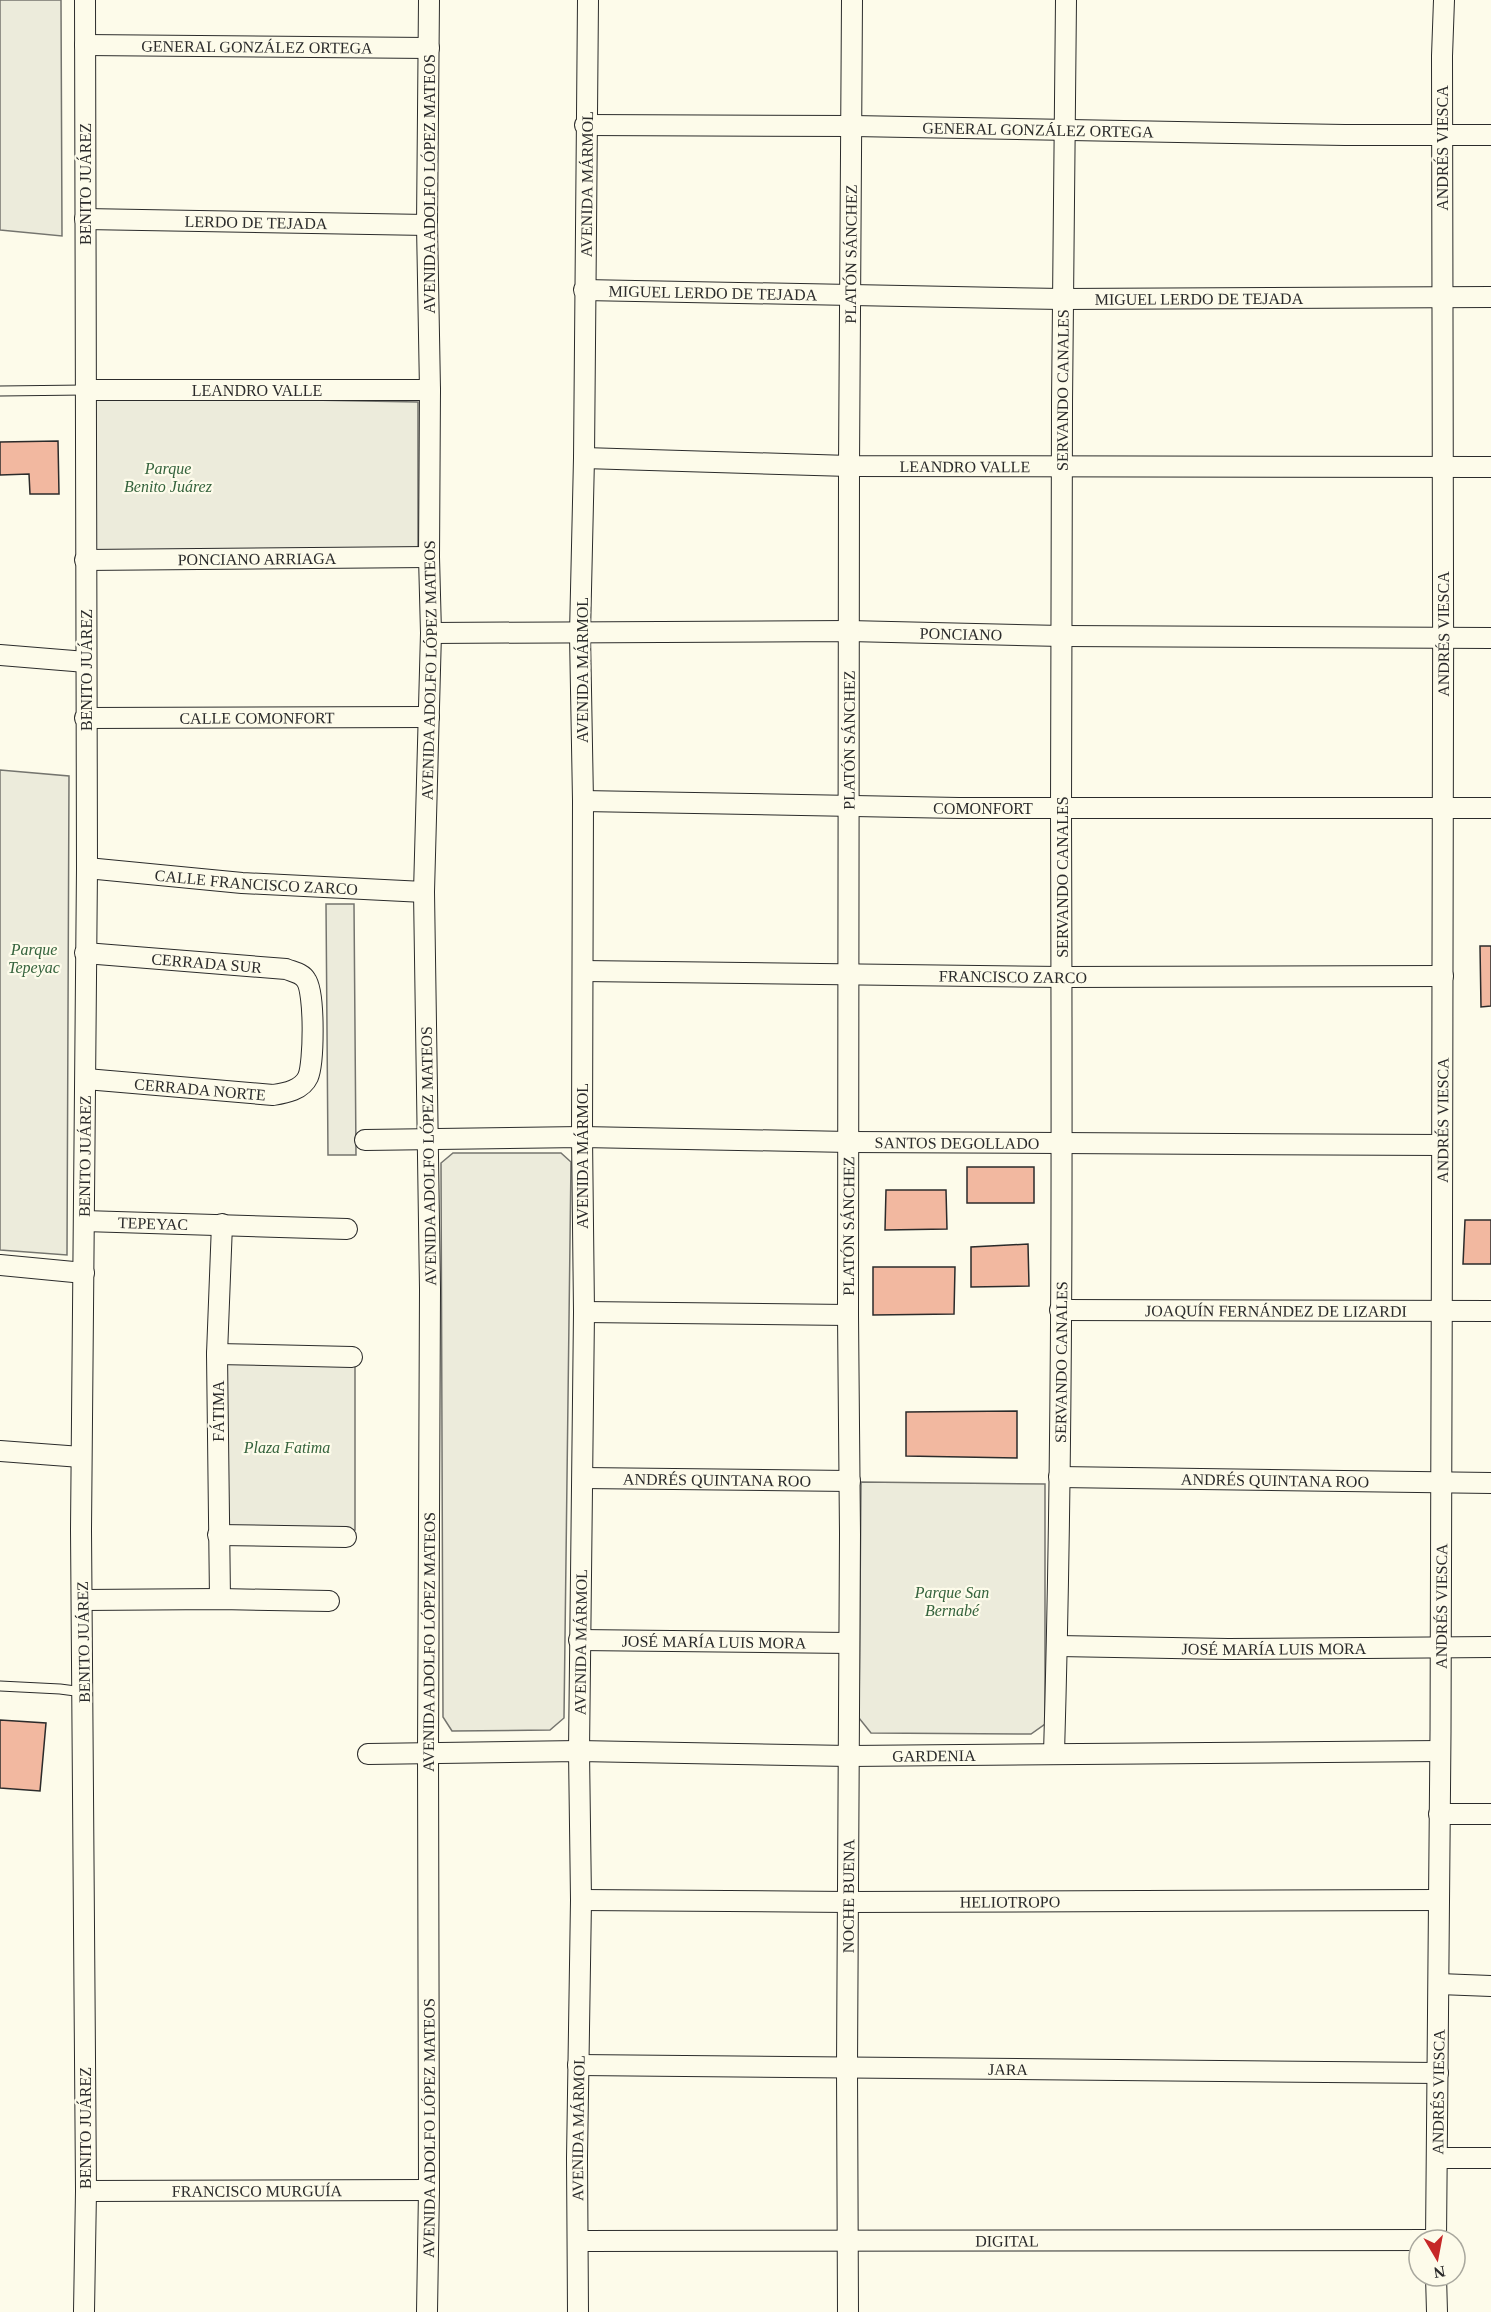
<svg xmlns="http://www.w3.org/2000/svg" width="1491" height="2312" font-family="'Times New Roman',serif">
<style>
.green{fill:#ecebdb;stroke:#74746e;stroke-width:1.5}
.building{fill:#f2b8a0;stroke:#2b2b2b;stroke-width:1.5}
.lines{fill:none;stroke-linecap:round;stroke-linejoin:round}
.service-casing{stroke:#2b2b2b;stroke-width:11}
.minor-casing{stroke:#2b2b2b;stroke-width:22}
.service{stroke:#fdfbea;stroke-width:9}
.minor{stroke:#fdfbea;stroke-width:20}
.labels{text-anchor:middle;stroke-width:4.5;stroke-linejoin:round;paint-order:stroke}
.street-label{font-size:16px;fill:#2b2b2b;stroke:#fdfbea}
.park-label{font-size:16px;font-style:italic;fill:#34623c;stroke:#fdfbea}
</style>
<rect width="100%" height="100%" fill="#fdfbea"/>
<g class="green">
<polygon points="0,0 61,0 62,236 0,230"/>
<polygon points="91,396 418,402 418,554 85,560"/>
<polygon points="0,770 69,776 67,1255 0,1250"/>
<polygon points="326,904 354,904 356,1155 328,1155"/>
<polygon points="453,1153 561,1153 571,1162 564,1718 550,1730 452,1731 443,1717 441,1163"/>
<polygon points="219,1360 355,1363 355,1530 217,1531"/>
<polygon points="861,1482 1045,1484 1045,1724 1031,1734 871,1733 859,1718"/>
</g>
<g class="building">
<polygon points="58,441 59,494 30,494 29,474 0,475 0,442"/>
<polygon points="1480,946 1491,946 1491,1006 1481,1007"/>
<rect x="967" y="1167" width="67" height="36"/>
<polygon points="886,1190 946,1190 947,1229 885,1230"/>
<polygon points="1465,1220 1491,1220 1491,1264 1463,1264"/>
<polygon points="1028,1244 1029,1286 971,1287 971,1247"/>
<polygon points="873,1267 955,1267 954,1314 873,1315"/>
<polygon points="1017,1411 1017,1458 906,1456 906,1412"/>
<polygon points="0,1720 46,1723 40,1791 0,1788"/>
</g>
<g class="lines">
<defs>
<g id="service">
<polyline points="0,391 85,390"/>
<polyline points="0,1686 60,1689 83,1692"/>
</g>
<g id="minor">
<path id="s1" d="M85,45L429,48"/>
<path id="s2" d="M585,125L853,126L1345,135H1491"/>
<path id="s3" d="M85,219L427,225"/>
<path id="s4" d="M584,290L1062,299L1491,297"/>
<path id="s5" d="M85,390H430"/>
<path id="s6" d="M584,458L849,466L1491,467"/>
<path id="s7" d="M85,560L429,557"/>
<path id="s8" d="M431,633L849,631L1062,636L1491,638"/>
<polyline points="0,655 86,662"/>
<path id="s9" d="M85,718L429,717"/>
<path id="s10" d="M583,801L959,808H1491"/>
<path id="s11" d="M87,868L242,883L424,892"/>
<path id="s12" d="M85,953L286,969C293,972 302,973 306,980C315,992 314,1063 308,1077C302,1090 286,1093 273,1095L86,1079"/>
<path id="s13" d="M583,971L1062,977L1443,976"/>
<path id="s14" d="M365,1140L582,1137L849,1142L1442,1145"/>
<path id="s15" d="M84,1221L347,1229"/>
<polyline points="0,1265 84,1273"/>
<path id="s16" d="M1060,1310L1491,1311"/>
<polyline points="584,1312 848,1315"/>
<polyline points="217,1354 352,1357"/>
<polyline points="0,1451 81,1457"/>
<path id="s17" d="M1059,1477L1491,1483"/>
<path id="s18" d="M583,1478L850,1481"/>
<polyline points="218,1535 346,1537"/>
<polyline points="220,1599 217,1354 222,1224"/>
<polyline points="83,1600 220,1599 329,1601"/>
<path id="s19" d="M579,1640L849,1643"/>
<path id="s20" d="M1058,1646L1228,1649L1491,1647"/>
<path id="s21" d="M368,1754L579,1751L849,1756L1440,1751"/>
<path id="s22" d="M1054,1754C1063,1440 1062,1125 1061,811C1061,541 1062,270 1066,0"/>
<polyline points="1439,1814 1491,1814"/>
<path id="s23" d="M581,1900L848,1902L1439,1900"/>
<polyline points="1439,1984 1491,1986"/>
<path id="s24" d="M578,2065L1438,2073"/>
<polyline points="1437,2158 1491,2158"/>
<path id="s25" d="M86,2191L429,2190"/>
<path id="s26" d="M1436,2240C1441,1903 1441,1567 1442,1230C1443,839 1444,447 1442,56L1444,0"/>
<path id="s27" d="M578,2241L1436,2240"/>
<polyline points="1436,2276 1437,2312"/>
<path id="s28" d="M84,2312L86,2191L81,1530L87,868L85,0"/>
<path id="s29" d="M427,2312L429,2190L428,1752L430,1289L424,892L431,633L429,557L430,390L427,225L429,0"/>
<path id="s30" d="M578,2312L577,2158L581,1900L579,1751L584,1312L582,1137L583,801L580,634L584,458L588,0"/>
<path id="s31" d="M848,2312L847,2067L850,1534L848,1315L849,466L852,0"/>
</g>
</defs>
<use href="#service" class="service-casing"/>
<use href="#minor" class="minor-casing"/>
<use href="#service" class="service"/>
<use href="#minor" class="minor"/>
</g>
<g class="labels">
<g class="street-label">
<text dy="6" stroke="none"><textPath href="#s1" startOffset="172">GENERAL GONZÁLEZ ORTEGA</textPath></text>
<text dy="6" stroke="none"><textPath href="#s2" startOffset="453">GENERAL GONZÁLEZ ORTEGA</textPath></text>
<text transform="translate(1442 148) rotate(-90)" y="6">ANDRÉS VIESCA</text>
<text transform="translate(85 184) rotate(-90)" y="6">BENITO JUÁREZ</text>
<text transform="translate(429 184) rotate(-90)" y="6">AVENIDA ADOLFO LÓPEZ MATEOS</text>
<text dy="6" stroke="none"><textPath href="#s30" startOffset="2128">AVENIDA MÁRMOL</textPath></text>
<text dy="6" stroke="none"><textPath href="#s3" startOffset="171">LERDO DE TEJADA</textPath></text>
<text dy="6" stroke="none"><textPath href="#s31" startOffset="2058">PLATÓN SÁNCHEZ</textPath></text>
<text dy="6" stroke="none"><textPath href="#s4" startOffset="129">MIGUEL LERDO DE TEJADA</textPath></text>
<text dy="6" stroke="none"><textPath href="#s4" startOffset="615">MIGUEL LERDO DE TEJADA</textPath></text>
<text dy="6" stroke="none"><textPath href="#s5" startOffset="172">LEANDRO VALLE</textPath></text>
<text dy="6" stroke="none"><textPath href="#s22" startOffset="1364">SERVANDO CANALES</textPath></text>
<text dy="6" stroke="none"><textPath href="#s6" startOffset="381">LEANDRO VALLE</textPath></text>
<text dy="6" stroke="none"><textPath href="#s7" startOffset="172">PONCIANO ARRIAGA</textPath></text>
<text dy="6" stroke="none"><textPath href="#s8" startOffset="530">PONCIANO</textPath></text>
<text dy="6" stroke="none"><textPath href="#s26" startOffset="1606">ANDRÉS VIESCA</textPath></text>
<text transform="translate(86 670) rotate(-90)" y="6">BENITO JUÁREZ</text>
<text dy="6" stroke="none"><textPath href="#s29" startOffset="1642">AVENIDA ADOLFO LÓPEZ MATEOS</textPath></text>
<text transform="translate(582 670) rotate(-90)" y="6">AVENIDA MÁRMOL</text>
<text dy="6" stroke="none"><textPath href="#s9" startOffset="172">CALLE COMONFORT</textPath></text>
<text dy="6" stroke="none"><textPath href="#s31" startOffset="1572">PLATÓN SÁNCHEZ</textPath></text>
<text dy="6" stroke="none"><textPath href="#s10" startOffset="400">COMONFORT</textPath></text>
<text transform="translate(1062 877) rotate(-90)" y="6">SERVANDO CANALES</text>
<text dy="6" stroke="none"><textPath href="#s11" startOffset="170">CALLE FRANCISCO ZARCO</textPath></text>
<text dy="6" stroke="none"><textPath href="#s12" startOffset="122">CERRADA SUR</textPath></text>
<text dy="6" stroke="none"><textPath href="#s13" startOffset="430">FRANCISCO ZARCO</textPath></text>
<text transform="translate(200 1089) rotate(5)" y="6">CERRADA NORTE</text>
<text dy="6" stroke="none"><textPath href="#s26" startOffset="1120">ANDRÉS VIESCA</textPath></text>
<text dy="6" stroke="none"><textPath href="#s14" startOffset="592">SANTOS DEGOLLADO</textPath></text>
<text dy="6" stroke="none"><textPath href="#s28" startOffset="1156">BENITO JUÁREZ</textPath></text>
<text transform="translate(428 1156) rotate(-91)" y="6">AVENIDA ADOLFO LÓPEZ MATEOS</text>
<text transform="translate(582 1156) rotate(-90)" y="6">AVENIDA MÁRMOL</text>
<text dy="6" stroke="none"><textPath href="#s15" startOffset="69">TEPEYAC</textPath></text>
<text dy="6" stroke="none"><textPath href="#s31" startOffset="1086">PLATÓN SÁNCHEZ</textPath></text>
<text dy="6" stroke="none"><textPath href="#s16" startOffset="216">JOAQUÍN FERNÁNDEZ DE LIZARDI</textPath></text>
<text dy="6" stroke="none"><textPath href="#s22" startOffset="392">SERVANDO CANALES</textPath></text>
<text transform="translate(218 1411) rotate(-90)" y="6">FÁTIMA</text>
<text dy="6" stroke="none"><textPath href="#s18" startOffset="134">ANDRÉS QUINTANA ROO</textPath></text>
<text dy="6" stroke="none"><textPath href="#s17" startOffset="216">ANDRÉS QUINTANA ROO</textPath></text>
<text dy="6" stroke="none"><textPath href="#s26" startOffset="634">ANDRÉS VIESCA</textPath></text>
<text transform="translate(83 1642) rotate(-91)" y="6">BENITO JUÁREZ</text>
<text dy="6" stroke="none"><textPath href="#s29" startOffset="670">AVENIDA ADOLFO LÓPEZ MATEOS</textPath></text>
<text dy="6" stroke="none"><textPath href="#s30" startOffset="670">AVENIDA MÁRMOL</textPath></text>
<text dy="6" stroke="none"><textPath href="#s19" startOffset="135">JOSÉ MARÍA LUIS MORA</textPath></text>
<text dy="6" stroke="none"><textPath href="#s20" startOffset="216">JOSÉ MARÍA LUIS MORA</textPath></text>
<text dy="6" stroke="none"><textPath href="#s21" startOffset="566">GARDENIA</textPath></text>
<text dy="6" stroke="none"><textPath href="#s31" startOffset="416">NOCHE BUENA</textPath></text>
<text dy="6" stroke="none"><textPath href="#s23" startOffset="429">HELIOTROPO</textPath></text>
<text dy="6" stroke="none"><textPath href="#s24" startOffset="430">JARA</textPath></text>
<text dy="6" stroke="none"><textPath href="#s26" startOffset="148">ANDRÉS VIESCA</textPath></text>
<text transform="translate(85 2128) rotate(-90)" y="6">BENITO JUÁREZ</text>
<text dy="6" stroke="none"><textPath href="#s29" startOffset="184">AVENIDA ADOLFO LÓPEZ MATEOS</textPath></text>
<text dy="6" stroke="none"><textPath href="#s30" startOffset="184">AVENIDA MÁRMOL</textPath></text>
<text dy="6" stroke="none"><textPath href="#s25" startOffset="171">FRANCISCO MURGUÍA</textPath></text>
<text dy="6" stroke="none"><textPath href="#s27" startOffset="429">DIGITAL</textPath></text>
</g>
<g class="park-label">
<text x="168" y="474">Parque<tspan x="168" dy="18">Benito Juárez</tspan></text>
<text x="34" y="955">Parque<tspan x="34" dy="18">Tepeyac</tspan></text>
<text x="287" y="1453">Plaza Fatima</text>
<text x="952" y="1598">Parque San<tspan x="952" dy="18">Bernabé</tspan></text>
</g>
</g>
<g transform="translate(1437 2258) rotate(170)"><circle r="28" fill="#fdfbea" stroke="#a9a89e" stroke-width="1.5"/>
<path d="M0-4.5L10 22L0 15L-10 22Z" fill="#c62828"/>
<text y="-9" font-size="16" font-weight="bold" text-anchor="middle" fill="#2b2b2b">N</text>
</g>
</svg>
